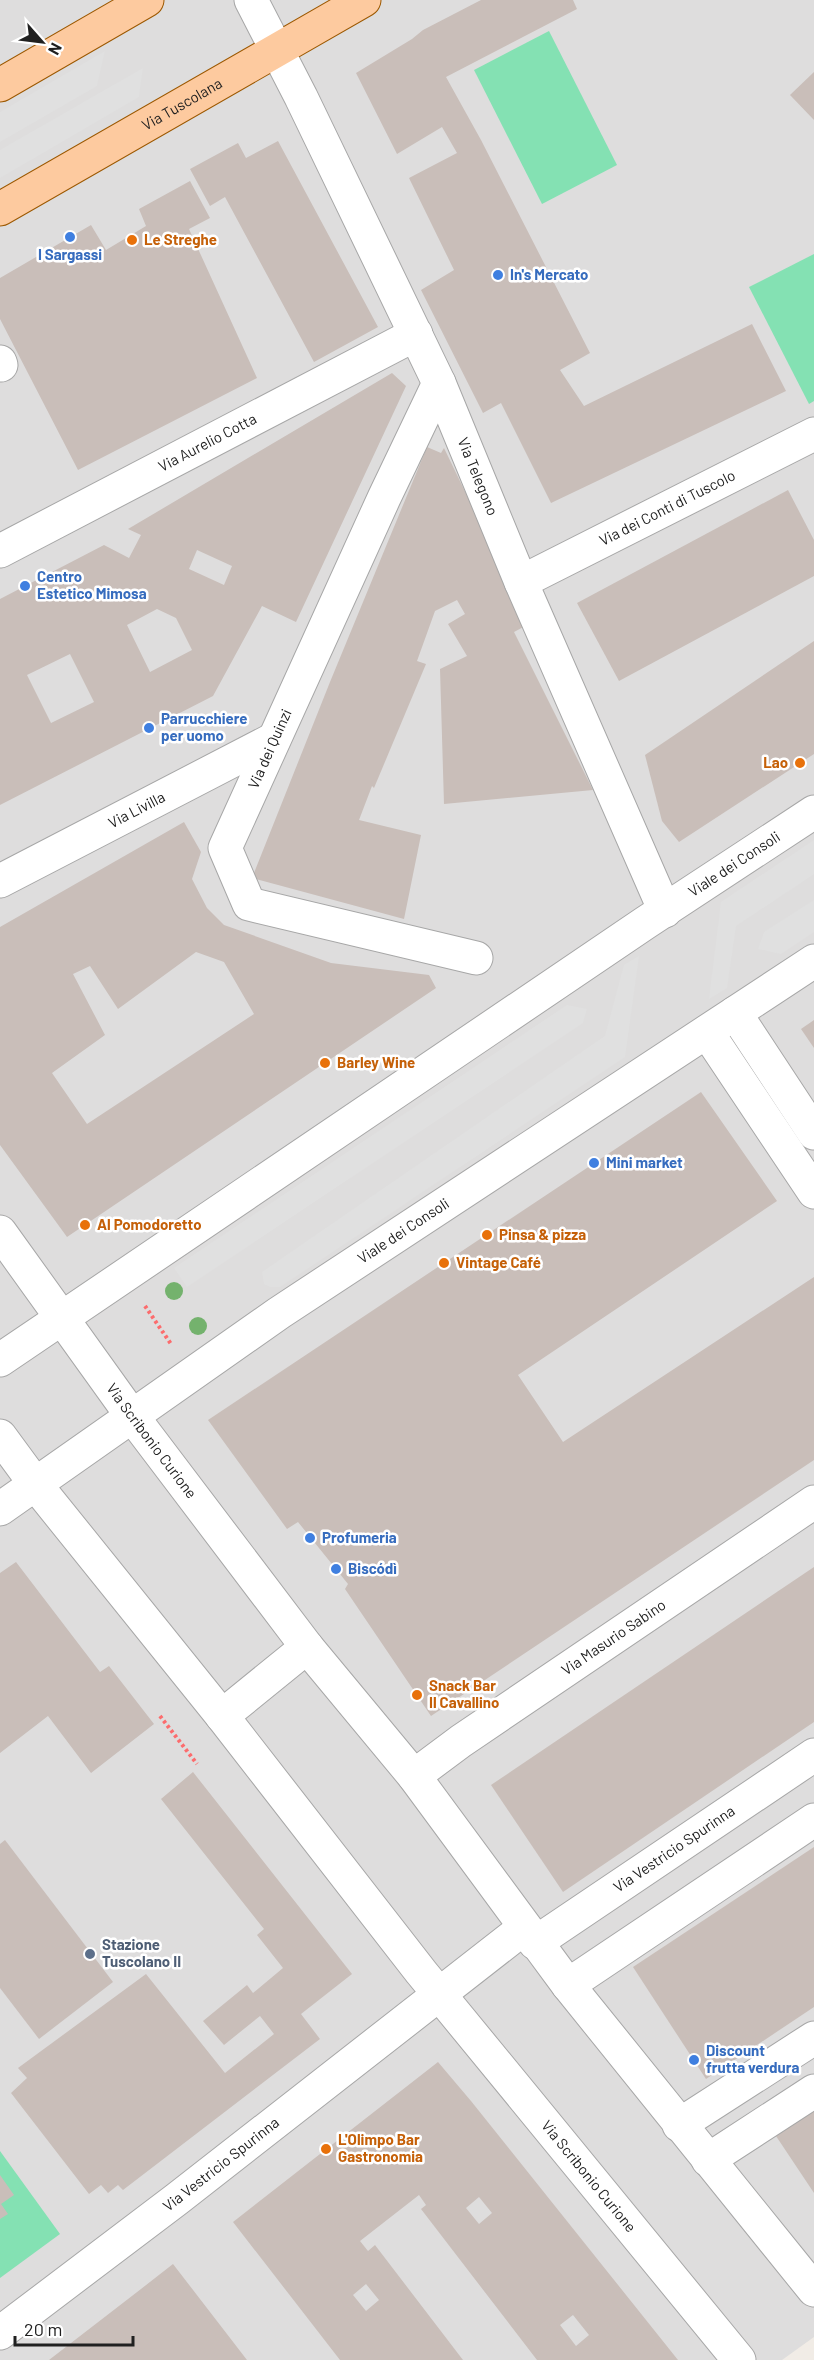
<svg xmlns="http://www.w3.org/2000/svg" width="814" height="2360" font-family="Barlow,sans-serif">
<style>
.residential{fill:#dedddd}
.pitch{fill:#84e1b3}
.parking{fill:#e0e0e0}
.building{fill:#c9beb9;fill-rule:evenodd}
.lines{fill:none;stroke-linecap:round;stroke-linejoin:round}
.minor-casing{stroke:#a7a7a7;stroke-width:35}
.major-casing{stroke:#9c5800;stroke-width:35}
.path{stroke:#fc6c6d;stroke-width:4;stroke-dasharray:3 3;stroke-linecap:butt}
.minor{stroke:#fff;stroke-width:33}
.major{stroke:#fdca9f;stroke-width:33}
.tree{fill:#74b26d}
.shop-dot{fill:#3f7fe0;stroke:#fff;stroke-width:2}
.food-dot{fill:#e8710a;stroke:#fff;stroke-width:2}
.service-dot{fill:#5c6f8a;stroke:#fff;stroke-width:2}
.labels{text-anchor:middle;stroke-width:5;stroke-linejoin:round;paint-order:stroke}
.street-label{font-size:15px;fill:#202020;stroke:#fff}
.food-label{font-size:15px;font-weight:bold;fill:#c56008;stroke:#fff;text-anchor:start}
.shop-label{font-size:15px;font-weight:bold;fill:#366cbe;stroke:#fff;text-anchor:start}
.service-label{font-size:15px;font-weight:bold;fill:#4e5e75;stroke:#fff;text-anchor:start}
</style>
<rect width="100%" height="100%" fill="#f1ece6"/>
<polygon class="residential" points="0,0 814,0 814,2337 782,2360 0,2360"/>
<g class="pitch">
<polygon points="549,31 617,165 542,204 474,70"/>
<polygon points="814,254 814,401 809,404 749,287"/>
<polygon points="0,2151 60,2234 0,2278"/>
</g>
<g class="parking">
<polygon points="105,51 97,86 0,142 0,112"/>
<polygon points="143,68 139,97 0,178 0,150"/>
<polygon points="814,840 814,874 736,926 727,988 709,999 721,902"/>
<polygon points="814,900 814,932 781,954 758,949 764,932"/>
<polygon points="639,956 625,1057 280,1287 270,1287 264,1284 262,1272 605,1036 624,965"/>
<polygon points="567,1005 587,1009 583,1023 187,1287 174,1268"/>
</g>
<g class="building">
<polygon points="481,0 573,0 577,9 446,77 481,140 590,353 560,370 584,406 752,324 786,391 551,503 501,403 483,413 421,290 454,270 409,178 457,153 442,127 397,154 356,73 412,39 423,30"/>
<polygon points="814,72 814,120 790,95"/>
<polygon points="278,141 378,327 314,362 225,197 210,206 190,169 238,143 246,158"/>
<polygon points="190,181 210,218 189,229 257,378 78,470 0,319 0,278 91,225 106,250 146,226 139,209"/>
<path d="M392,373L406,386L296,622L262,606L213,696L0,805V599L104,545L129,558L141,535L128,529ZM197,550L232,566L224,585L189,569ZM157,609L176,618L192,650L150,672L127,625ZM70,654L94,702L51,723L27,675Z"/>
<polygon points="427,447 441,453 444,448 529,624 514,632 593,790 444,804 440,669 467,656 448,624 465,614 457,600 435,611 417,661 426,664 374,788 372,786 359,820 421,835 404,919 252,878 330,682"/>
<polygon points="788,490 814,540 814,576 619,681 577,603"/>
<polygon points="814,641 814,754 679,842 662,821 645,755"/>
<path d="M184,822L201,852L192,879L207,908L224,925L331,963L429,975L436,988L67,1237L0,1145V927ZM196,952L224,962L254,1014L87,1124L52,1073L105,1035L73,974L90,966L118,1009Z"/>
<polygon points="814,1020 814,1048 801,1029"/>
<polygon points="701,1092 777,1201 518,1375 563,1442 814,1277 814,1460 431,1716 345,1589 348,1584 298,1522 287,1529 208,1420"/>
<polygon points="16,1562 100,1672 109,1666 154,1724 91,1773 48,1716 0,1753 0,1573"/>
<polygon points="814,1567 814,1722 563,1892 491,1785"/>
<polygon points="193,1772 352,1974 301,2014 320,2039 123,2190 118,2185 108,2193 101,2185 89,2194 11,2093 27,2078 18,2068 146,1974 225,2073 274,2034 260,2016 224,2045 203,2021 247,1985 253,1993 283,1968 257,1935 264,1929 161,1799"/>
<polygon points="5,1840 113,1982 39,2039 0,1988 0,1844"/>
<polygon points="814,1847 814,2007 706,2079 633,1967"/>
<path d="M438,2062L471,2101L678,2360H537L421,2209L426,2205L419,2195L360,2241L368,2251L375,2245L463,2360H340L233,2222ZM479,2197L492,2213L479,2224L466,2208ZM366,2284L379,2300L366,2311L353,2295ZM573,2315L589,2335L576,2346L560,2325Z"/>
<polygon points="814,2110 814,2193 776,2136"/>
<polygon points="0,2175 14,2195 1,2204 8,2214 0,2219"/>
<polygon points="173,2264 247,2360 49,2360 141,2289"/>
</g>
<g class="lines">
<defs>
<g id="minor">
<path id="s1" d="M251,0L301,97L439,383L521,582L665,911"/>
<polyline points="0,362 1,365"/>
<polyline points="439,383 384,498 225,848 249,904 476,958"/>
<path id="s2" d="M0,551L416,334"/>
<path id="s3" d="M521,582L814,434"/>
<path id="s4" d="M0,881L274,739"/>
<polyline points="735,1013 814,1133"/>
<polyline points="707,1032 814,1192"/>
<path id="s5" d="M0,1232L132,1416L307,1647L414,1776L568,1985L814,2290"/>
<path id="s6" d="M0,1360L645,923L814,812"/>
<path id="s7" d="M0,1436L36,1485L222,1716L421,1972L739,2360"/>
<path id="s8" d="M0,1509L279,1313L814,961"/>
<polyline points="222,1716 307,1647"/>
<path id="s9" d="M414,1776L461,1741L814,1502"/>
<path id="s10" d="M535,1943L814,1755"/>
<polyline points="568,1985 814,1820"/>
<polyline points="679,2125 814,2038"/>
<polyline points="708,2160 814,2091"/>
<path id="s11" d="M0,2333L177,2199L524,1928"/>
</g>
<g id="major">
<polyline points="0,85 147,0"/>
<path id="s12" d="M0,209L364,0"/>
</g>
</defs>
<use href="#minor" class="minor-casing"/>
<use href="#major" class="major-casing"/>
<g class="path">
<polyline points="145,1306 171,1344"/>
<polyline points="160,1716 197,1764"/>
</g>
<use href="#minor" class="minor"/>
<use href="#major" class="major"/>
</g>
<g class="tree">
<circle cx="174" cy="1291" r="9"/>
<circle cx="198" cy="1326" r="9"/>
</g>
<g class="shop-dot">
<circle cx="70" cy="237" r="6"/>
<circle cx="498" cy="275" r="6"/>
<circle cx="25" cy="586" r="6"/>
<circle cx="149" cy="728" r="6"/>
<circle cx="594" cy="1163" r="6"/>
<circle cx="310" cy="1538" r="6"/>
<circle cx="336" cy="1569" r="6"/>
<circle cx="694" cy="2060" r="6"/>
</g>
<g class="food-dot">
<circle cx="132" cy="240" r="6"/>
<circle cx="800" cy="763" r="6"/>
<circle cx="325" cy="1063" r="6"/>
<circle cx="85" cy="1225" r="6"/>
<circle cx="487" cy="1235" r="6"/>
<circle cx="444" cy="1263" r="6"/>
<circle cx="417" cy="1695" r="6"/>
<circle cx="326" cy="2149" r="6"/>
</g>
<circle class="service-dot" cx="90" cy="1954" r="6"/>
<g class="labels">
<g class="street-label">
<text dy="5" stroke="none"><textPath href="#s12" startOffset="210">Via Tuscolana</textPath></text>
<text dy="5" stroke="none"><textPath href="#s2" startOffset="234">Via Aurelio Cotta</textPath></text>
<text dy="5" stroke="none"><textPath href="#s1" startOffset="528">Via Telegono</textPath></text>
<text dy="5" stroke="none"><textPath href="#s3" startOffset="164">Via dei Conti di Tuscolo</textPath></text>
<text transform="translate(270 749) rotate(-66)" y="5">Via dei Quinzi</text>
<text dy="5" stroke="none"><textPath href="#s4" startOffset="154">Via Livilla</textPath></text>
<text dy="5" stroke="none"><textPath href="#s6" startOffset="886">Viale dei Consoli</textPath></text>
<text dy="5" stroke="none"><textPath href="#s8" startOffset="490">Viale dei Consoli</textPath></text>
<text dy="5" stroke="none"><textPath href="#s5" startOffset="258">Via Scribonio Curione</textPath></text>
<text dy="5" stroke="none"><textPath href="#s9" startOffset="243">Via Masurio Sabino</textPath></text>
<text dy="5" stroke="none"><textPath href="#s10" startOffset="168">Via Vestricio Spurinna</textPath></text>
<text dy="5" stroke="none"><textPath href="#s11" startOffset="278">Via Vestricio Spurinna</textPath></text>
<text dy="5" stroke="none"><textPath href="#s7" startOffset="946">Via Scribonio Curione</textPath></text>
</g>
<g class="food-label">
<text x="144" y="245">Le Streghe</text>
<text x="788" y="768" text-anchor="end">Lao</text>
<text x="337" y="1068">Barley Wine</text>
<text x="97" y="1230">Al Pomodoretto</text>
<text x="499" y="1240">Pinsa &amp; pizza</text>
<text x="456" y="1268">Vintage Café</text>
<text x="429" y="1691">Snack Bar<tspan x="429" dy="17">Il Cavallino</tspan></text>
<text x="338" y="2145">L'Olimpo Bar<tspan x="338" dy="17">Gastronomia</tspan></text>
</g>
<g class="shop-label">
<text x="70" y="260" text-anchor="middle">I Sargassi</text>
<text x="510" y="280">In's Mercato</text>
<text x="37" y="582">Centro<tspan x="37" dy="17">Estetico Mimosa</tspan></text>
<text x="161" y="724">Parrucchiere<tspan x="161" dy="17">per uomo</tspan></text>
<text x="606" y="1168">Mini market</text>
<text x="322" y="1543">Profumeria</text>
<text x="348" y="1574">Biscódì</text>
<text x="706" y="2056">Discount<tspan x="706" dy="17">frutta verdura</tspan></text>
</g>
<g class="service-label">
<text x="102" y="1950">Stazione<tspan x="102" dy="17">Tuscolano II</tspan></text>
</g>
</g>
<g transform="translate(42 42) rotate(118)" stroke="#ffffff" stroke-width="4.5" paint-order="stroke">
<path d="M0-4.5L10 22L0 15L-10 22Z" fill="#202020"/>
<text y="-9" font-size="16" font-weight="bold" text-anchor="middle" fill="#202020">N</text>
</g>
<path d="M15 2336v9h118v-9" fill="none" stroke="#202020" stroke-width="3"/>
<text x="24" y="2336" font-size="18" fill="#202020" stroke="#ffffff" stroke-width="4.5" paint-order="stroke">20 m</text>
</svg>
